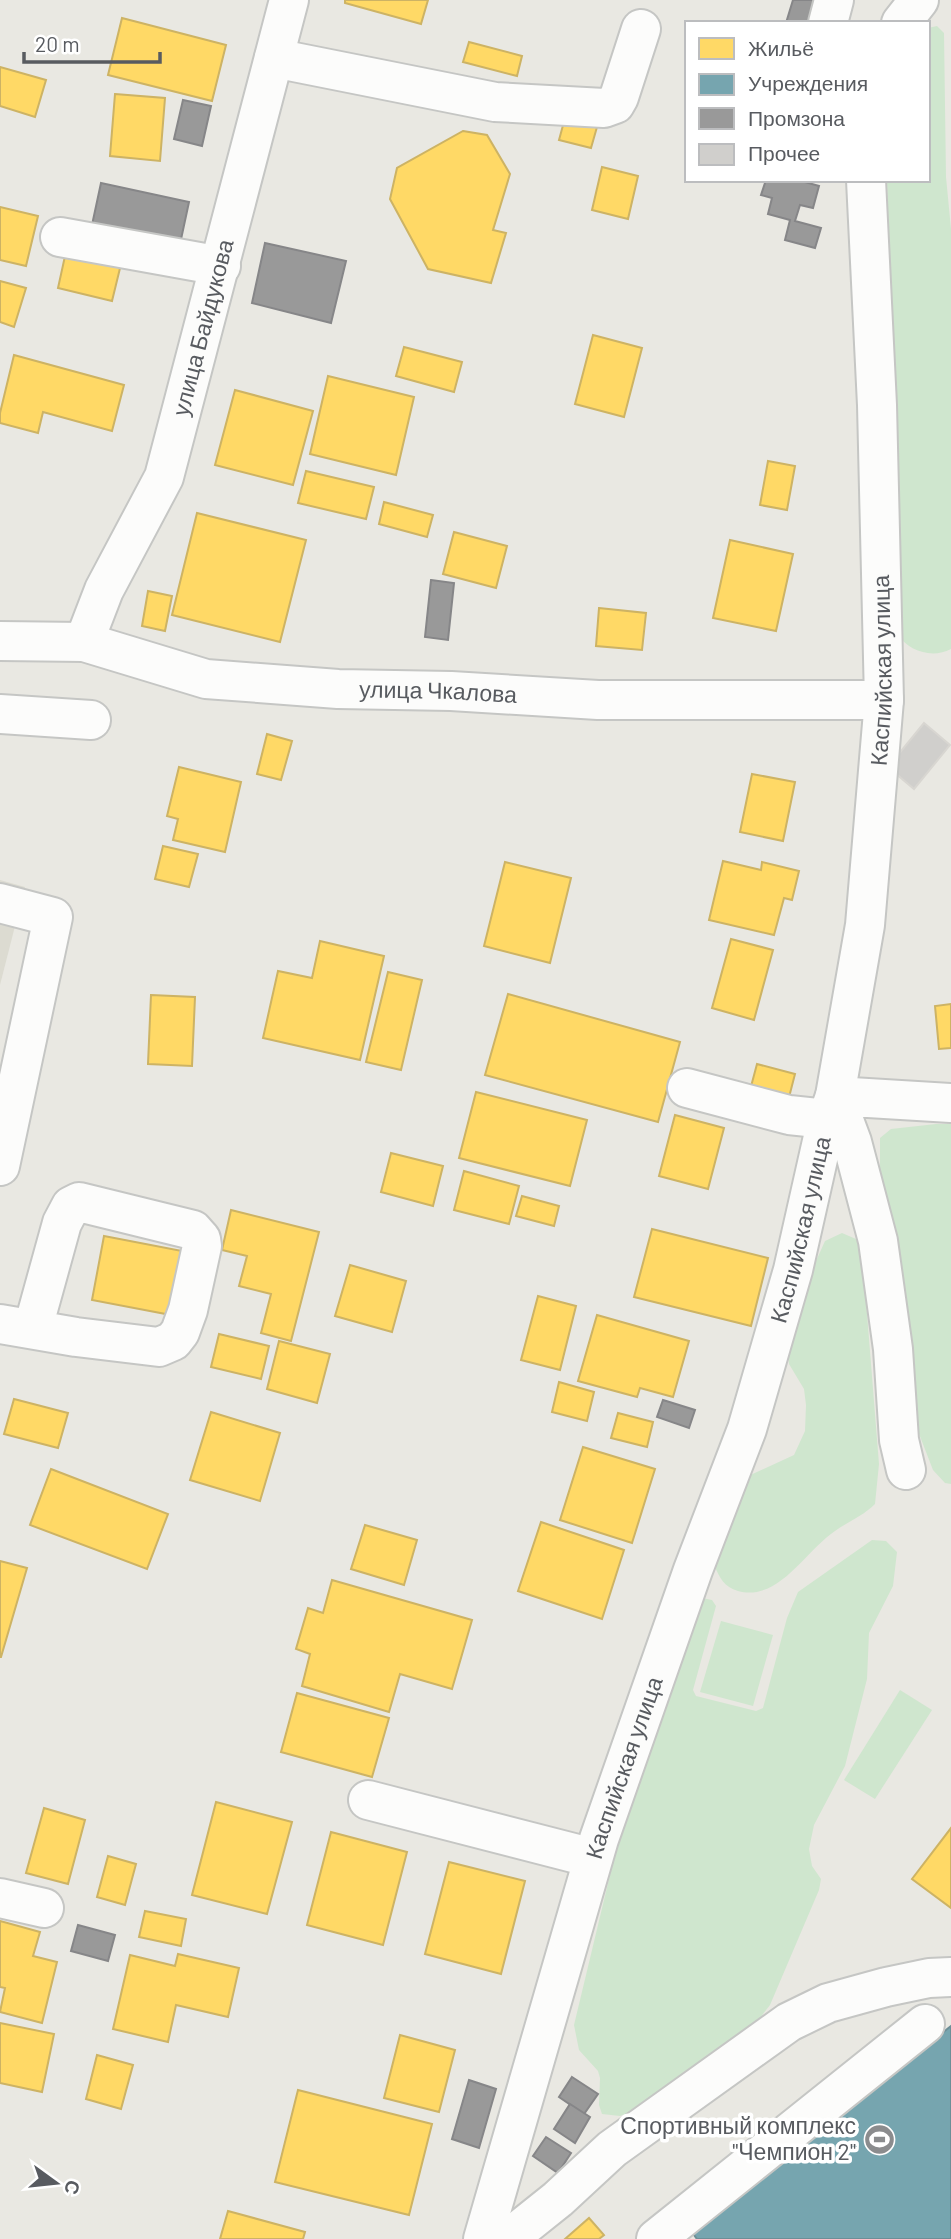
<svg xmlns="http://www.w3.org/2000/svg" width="951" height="2239" font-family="Barlow,sans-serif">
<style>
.education{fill:#dcdbd1}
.green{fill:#cfe6ce}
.homes{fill:#ffd966;stroke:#cdb364;stroke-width:2}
.public{fill:#76a5af;stroke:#6d8f97;stroke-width:2}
.industry{fill:#999;stroke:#868688;stroke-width:2}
.building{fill:#d0cfcc;stroke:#d8d6d1;stroke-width:2}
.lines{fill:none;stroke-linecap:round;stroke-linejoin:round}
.minor-casing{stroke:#c5c6c4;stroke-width:42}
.minor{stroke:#fcfcfb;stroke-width:38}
.labels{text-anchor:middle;stroke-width:7;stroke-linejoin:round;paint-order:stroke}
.street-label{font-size:23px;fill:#585b60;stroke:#fff}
.poi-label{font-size:23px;fill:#585b60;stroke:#fff;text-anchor:end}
</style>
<rect width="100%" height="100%" fill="#e9e8e2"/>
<polygon class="education" points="0,880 25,887 0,985"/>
<g class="green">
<path d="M937,26L944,33L946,177L951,229V649C932,659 909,651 898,635L887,180H928V28Z"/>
<polygon points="936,1124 951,1124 951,1484 945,1483 933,1470 916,1426 895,1245 880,1170 880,1138 891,1129"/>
<path d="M842,1233L856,1239L862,1251L879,1464L875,1504C863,1516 849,1521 835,1531C805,1551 779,1602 738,1591C724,1587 720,1578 714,1565L744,1478L794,1455L805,1431L806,1405L804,1389L789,1364L787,1346L807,1281L825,1241Z"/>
<polygon points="872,1540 886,1541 897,1552 893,1586 869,1633 867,1679 845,1766 814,1825 809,1849 812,1866 821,1879 819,1890 770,2005 756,2023 633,2112 620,2116 602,2114 599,2105 600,2078 598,2071 579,2050 574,2025 616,1850 694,1607 702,1598 712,1600 716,1606 693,1690 696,1696 756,1711 763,1708 787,1618 798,1592"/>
<polygon points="721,1621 773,1635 753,1706 700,1692"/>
<polygon points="900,1690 932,1710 875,1799 844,1780"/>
</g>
<g class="homes">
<polygon points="345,0 428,0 421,24 345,3"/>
<polygon points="122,18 226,45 212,101 108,75"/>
<polygon points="469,42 522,56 517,76 463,62"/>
<polygon points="0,67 46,80 35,117 0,106"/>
<polygon points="115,94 165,98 160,161 110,156"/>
<polygon points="565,118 597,127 591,148 559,140"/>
<polygon points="463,131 487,135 510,174 493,230 506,233 491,283 428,269 390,199 397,168"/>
<polygon points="602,167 638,176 628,219 592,210"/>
<polygon points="0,207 38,216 26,266 0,260"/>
<polygon points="67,247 122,260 112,301 58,288"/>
<polygon points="0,281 26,288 14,327 0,322"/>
<polygon points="593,335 642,348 624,417 575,404"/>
<polygon points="404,347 462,362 454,392 396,376"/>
<polygon points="14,355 124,385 112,431 43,412 38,433 0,423 0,413"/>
<polygon points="328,376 414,397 396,475 310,454"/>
<polygon points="235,390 313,411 293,485 215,465"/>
<polygon points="768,461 795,466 787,510 760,505"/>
<polygon points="306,471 374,487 366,519 298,503"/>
<polygon points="384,502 433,515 427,537 379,524"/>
<polygon points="197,513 306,540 280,642 172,615"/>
<polygon points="454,532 507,546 496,588 443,574"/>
<polygon points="730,540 793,554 776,631 713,618"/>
<polygon points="148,591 172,596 165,631 142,626"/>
<polygon points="599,608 646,613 642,650 596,646"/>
<polygon points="267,734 292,741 281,780 257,774"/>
<polygon points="179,767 241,782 225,852 173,840 178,819 167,816"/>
<polygon points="752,774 795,782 783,841 740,832"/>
<polygon points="163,846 198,854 189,887 155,879"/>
<polygon points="723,861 761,870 762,862 799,871 792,900 784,898 774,935 709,920"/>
<polygon points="505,862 571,878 550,963 484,946"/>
<polygon points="731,939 773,950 754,1020 712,1008"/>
<polygon points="320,941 384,956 360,1060 263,1038 278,971 312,978"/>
<polygon points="388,972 422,980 401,1070 366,1062"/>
<polygon points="508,994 680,1042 658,1122 485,1075"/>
<polygon points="151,995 195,997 192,1066 148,1064"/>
<polygon points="951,1004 951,1048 939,1049 935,1006"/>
<polygon points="757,1064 795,1074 787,1105 749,1094"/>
<polygon points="476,1092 587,1120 570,1186 459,1158"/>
<polygon points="675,1115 724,1128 708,1189 659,1176"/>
<polygon points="391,1153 443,1166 433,1206 381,1192"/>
<polygon points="464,1171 519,1186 509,1224 454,1210"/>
<polygon points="522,1196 559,1206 554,1226 516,1216"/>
<polygon points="231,1210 319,1232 291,1341 261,1333 271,1294 239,1286 247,1256 222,1250"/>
<polygon points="652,1229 768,1258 751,1326 634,1297"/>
<polygon points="104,1236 182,1251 171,1315 92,1300"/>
<polygon points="350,1265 406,1281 392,1332 335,1316"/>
<polygon points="538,1296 576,1306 560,1370 521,1360"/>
<polygon points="597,1315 689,1341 673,1397 640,1388 637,1397 578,1381"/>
<polygon points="219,1334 269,1346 261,1379 211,1367"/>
<polygon points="279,1341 330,1354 317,1403 267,1389"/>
<polygon points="559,1382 594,1392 587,1421 552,1412"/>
<polygon points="14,1399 68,1413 58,1448 4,1434"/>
<polygon points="211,1412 280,1433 260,1501 190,1480"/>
<polygon points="618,1413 653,1422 647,1447 611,1438"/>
<polygon points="583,1447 655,1469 632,1543 560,1520"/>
<polygon points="51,1469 168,1514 147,1569 30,1525"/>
<polygon points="541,1522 624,1550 602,1619 518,1591"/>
<polygon points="365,1525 417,1540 404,1585 351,1569"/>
<polygon points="0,1561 27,1568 1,1657 0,1657"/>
<polygon points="332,1580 472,1620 452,1689 400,1674 389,1712 302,1686 310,1654 296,1649 308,1608 323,1613"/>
<polygon points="297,1693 389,1718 372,1777 281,1752"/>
<polygon points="216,1802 292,1822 267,1914 192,1895"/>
<polygon points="44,1808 85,1820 68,1884 26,1873"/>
<polygon points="951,1828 951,1908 912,1879"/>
<polygon points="331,1832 407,1852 383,1945 307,1925"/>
<polygon points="108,1856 136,1864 125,1905 97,1897"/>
<polygon points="449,1862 525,1881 501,1974 425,1954"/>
<polygon points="145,1911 186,1919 181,1946 139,1937"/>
<polygon points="0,1921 40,1932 33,1956 57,1962 42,2023 0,2012 5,1988 0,1987"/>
<polygon points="178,1954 239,1968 228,2017 176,2005 168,2042 113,2029 130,1955 175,1966"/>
<polygon points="0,2023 54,2034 42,2092 0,2083"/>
<polygon points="400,2035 455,2050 439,2112 384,2098"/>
<polygon points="97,2055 133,2065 121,2109 86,2099"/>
<polygon points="298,2090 432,2124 409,2215 275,2182"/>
<polygon points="228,2211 305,2232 303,2239 220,2239"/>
<polygon points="589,2218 604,2235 599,2239 565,2239"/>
</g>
<polygon class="public" points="951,2026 951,2239 697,2239 691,2231"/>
<g class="industry">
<polygon points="793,0 828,0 821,23 786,23"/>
<polygon points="183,100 211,106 202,146 174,139"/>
<polygon points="766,180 798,180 819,186 813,208 800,205 795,221 821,228 815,248 785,240 790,220 768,214 772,198 761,195"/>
<polygon points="101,183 189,202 180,244 92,225"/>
<polygon points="265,243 346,261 331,323 252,303"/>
<polygon points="431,580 454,583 448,640 425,637"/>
<polygon points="663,1400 695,1410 689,1428 657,1417"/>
<polygon points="78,1925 115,1935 108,1961 71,1951"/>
<polygon points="572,2077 598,2094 584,2114 559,2097"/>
<polygon points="469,2080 496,2089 479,2148 452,2139"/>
<polygon points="570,2104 590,2117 575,2143 554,2129"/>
<polygon points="546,2137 571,2153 558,2173 533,2156"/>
</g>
<polygon class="building" points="924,723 950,745 914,789 888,767"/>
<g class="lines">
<defs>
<g id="minor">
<polyline points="828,23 834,0"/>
<polyline points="901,23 919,0"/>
<polyline points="274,58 495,102 604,108 615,104 619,97 641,29"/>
<polyline points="60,237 221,266"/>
<path id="s1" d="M0,641L84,642L206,679L338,689L451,691L598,700H884"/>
<path id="s2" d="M84,642L104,590L164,477L289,0"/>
<polyline points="0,714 91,720"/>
<polyline points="0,903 53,917 0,1166"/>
<polyline points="687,1088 789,1115 827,1119"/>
<polyline points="0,1324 76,1337 159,1347 173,1341 180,1332 188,1310 202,1246 201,1239 193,1230 79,1202 71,1206 62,1223 33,1328"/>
<polyline points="906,1470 899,1440 893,1349 878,1241 852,1142 835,1096 951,1103"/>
<polyline points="368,1800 593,1858"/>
<polyline points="0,1898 44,1908"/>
<path id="s3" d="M483,2239L599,1839L693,1570L747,1429L793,1270L827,1119L835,1096L865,925L884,700L877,405L866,180"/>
<polyline points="508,2239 558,2199 612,2149 789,2022 828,2003 886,1987 929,1978 951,1977"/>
<polyline points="656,2239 925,2024"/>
</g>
</defs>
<use href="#minor" class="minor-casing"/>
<use href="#minor" class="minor"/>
</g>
<defs>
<symbol id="stadium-disc" viewBox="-11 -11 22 22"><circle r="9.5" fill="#8b8c8e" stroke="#fff"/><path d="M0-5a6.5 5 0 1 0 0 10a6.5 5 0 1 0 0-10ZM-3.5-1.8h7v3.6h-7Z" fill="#fff"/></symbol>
</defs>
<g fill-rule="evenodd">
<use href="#stadium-disc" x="862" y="2122" width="35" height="35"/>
</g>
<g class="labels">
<g class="street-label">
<text dy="8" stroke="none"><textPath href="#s2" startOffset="338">улица Байдукова</textPath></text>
<text dy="8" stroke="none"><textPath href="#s3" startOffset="1626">Каспийская улица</textPath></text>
<text dy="8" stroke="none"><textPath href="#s1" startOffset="444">улица Чкалова</textPath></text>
<text dy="8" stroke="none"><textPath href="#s3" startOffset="1059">Каспийская улица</textPath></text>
<text dy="8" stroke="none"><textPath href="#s3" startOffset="492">Каспийская улица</textPath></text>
</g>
<g class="poi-label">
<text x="856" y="2134">Спортивный комплекс<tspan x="856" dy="26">"Чемпион 2"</tspan></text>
</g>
</g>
<rect x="685" y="21" width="245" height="161" fill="#ffffff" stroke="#bcbdbf" stroke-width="2"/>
<rect x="699" y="38" width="35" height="21" fill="#ffd966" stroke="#bcbdbf" stroke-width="2"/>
<text x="748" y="56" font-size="21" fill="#585b60">Жильё</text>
<rect x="699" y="74" width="35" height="21" fill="#76a5af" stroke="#bcbdbf" stroke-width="2"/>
<text x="748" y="91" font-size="21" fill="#585b60">Учреждения</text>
<rect x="699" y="108" width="35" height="21" fill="#999999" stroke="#bcbdbf" stroke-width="2"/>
<text x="748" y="126" font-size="21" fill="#585b60">Промзона</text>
<rect x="699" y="144" width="35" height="21" fill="#d0cfcc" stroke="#bcbdbf" stroke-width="2"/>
<text x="748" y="161" font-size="21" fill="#585b60">Прочее</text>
<g transform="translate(56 2183) rotate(105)" stroke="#ffffff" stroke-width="5" paint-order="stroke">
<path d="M0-5L12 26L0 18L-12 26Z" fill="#585b60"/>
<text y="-10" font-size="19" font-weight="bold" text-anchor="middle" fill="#585b60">С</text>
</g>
<path d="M24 52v10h136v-10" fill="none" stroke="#585b60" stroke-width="3.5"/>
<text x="35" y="52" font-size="21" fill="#585b60" stroke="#ffffff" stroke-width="5" paint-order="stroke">20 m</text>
</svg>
